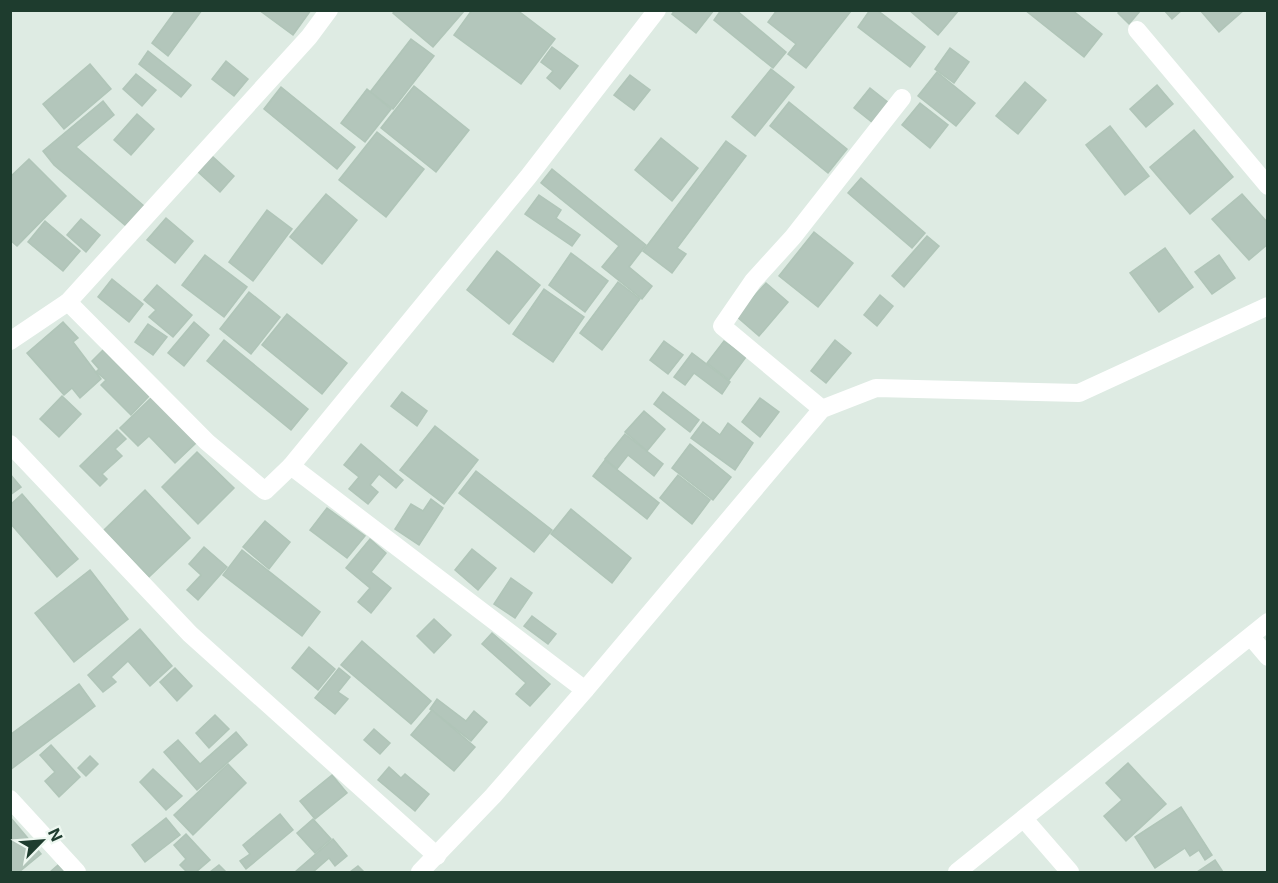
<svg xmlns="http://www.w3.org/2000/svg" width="1278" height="883" font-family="Inter,sans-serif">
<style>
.building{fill:#b3c6bb;stroke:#b0c5b8;stroke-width:1.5}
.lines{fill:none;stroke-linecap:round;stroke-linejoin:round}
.minor{stroke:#fff;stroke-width:18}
</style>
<rect width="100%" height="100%" fill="#deebe3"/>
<g class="building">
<polygon points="176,10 202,10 168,56 152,43"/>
<polygon points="259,10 311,10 293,35"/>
<polygon points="395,10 465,10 433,47 393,13"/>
<polygon points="472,10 517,10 555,39 521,84 454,35"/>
<polygon points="675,10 714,10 696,33 672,14"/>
<polygon points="721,10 736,10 786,52 773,68 714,20"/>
<polygon points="777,10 851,10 851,11 806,68 788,54 796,44 768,22"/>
<polygon points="870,10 877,10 925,47 910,67 858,27"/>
<polygon points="909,10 959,10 938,35"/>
<polygon points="1025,10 1072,10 1102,34 1084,57"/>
<polygon points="1121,10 1141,10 1129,24 1118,13"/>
<polygon points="1164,10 1182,10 1172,19"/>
<polygon points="1200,10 1244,10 1219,32"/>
<polygon points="411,39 434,56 393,109 370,92"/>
<polygon points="552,47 578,66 560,89 547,78 553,71 541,62"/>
<polygon points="950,48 969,62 954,83 935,69"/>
<polygon points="148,51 191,85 181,97 139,64"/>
<polygon points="226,61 248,79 234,96 212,79"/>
<polygon points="90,64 111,89 64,129 43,104"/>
<polygon points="771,69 794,87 755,136 732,117"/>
<polygon points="937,72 975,103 956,126 918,96"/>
<polygon points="136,74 156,90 142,106 123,89"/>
<polygon points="630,75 650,90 634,110 614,95"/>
<polygon points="1025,82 1046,100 1018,134 996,116"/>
<polygon points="1157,85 1173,104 1146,127 1130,109"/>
<polygon points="414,86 469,130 436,172 381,128"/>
<polygon points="281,87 355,147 337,169 264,109"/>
<polygon points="870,88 889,103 873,123 854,108"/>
<polygon points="367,89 391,109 365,142 341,123"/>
<polygon points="103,101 114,115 76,147 144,206 126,226 54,165 43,151"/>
<polygon points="789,102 847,149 828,173 770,126"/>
<polygon points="920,103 948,125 930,148 902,125"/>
<polygon points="137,114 154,129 131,155 114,140"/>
<polygon points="1110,126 1149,176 1125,195 1086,145"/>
<polygon points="1194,130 1233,177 1190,214 1150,167"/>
<polygon points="377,132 424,169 386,217 339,180"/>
<polygon points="661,138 698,168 672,201 635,170"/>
<polygon points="726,141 746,156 677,248 686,254 672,273 643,251"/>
<polygon points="212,156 234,176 220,192 198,172"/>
<polygon points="29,159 66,196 17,246 10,240 10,177"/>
<polygon points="552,169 646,245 629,267 652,286 642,299 602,267 619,246 541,183"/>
<polygon points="861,178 925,233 912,248 848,193"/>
<polygon points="326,194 357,220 322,264 290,237"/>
<polygon points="1242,194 1268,223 1268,244 1249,260 1212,219"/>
<polygon points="539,195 561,210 556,218 580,235 572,246 525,214"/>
<polygon points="267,210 292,229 253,281 229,262"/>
<polygon points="166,218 193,241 175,263 147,240"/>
<polygon points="81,219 100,235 86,252 67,235"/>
<polygon points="45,221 80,251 63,271 28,242"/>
<polygon points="814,232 853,263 818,307 779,276"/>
<polygon points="927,236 939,246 904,287 892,276"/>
<polygon points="1165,248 1193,287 1159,312 1130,273"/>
<polygon points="497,251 540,285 509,324 467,290"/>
<polygon points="571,253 608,281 585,312 549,285"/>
<polygon points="205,255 247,287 224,317 182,285"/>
<polygon points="1219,255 1235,278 1212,294 1195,272"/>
<polygon points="112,279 143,304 129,322 98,297"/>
<polygon points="618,282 640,299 602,350 580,333"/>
<polygon points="766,283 788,302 759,336 736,316"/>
<polygon points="157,285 192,315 173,337 149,317 156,310 144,300"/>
<polygon points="544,289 584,317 553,362 513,334"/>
<polygon points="249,292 280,317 251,354 220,329"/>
<polygon points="880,295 893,306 877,326 864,315"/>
<polygon points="287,314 347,363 322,394 262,345"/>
<polygon points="63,322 78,338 73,342 101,379 80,398 72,388 64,395 27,353"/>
<polygon points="194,322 209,335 184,366 168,353"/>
<polygon points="148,324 167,337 153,355 135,342"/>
<polygon points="224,340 308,409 291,430 207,361"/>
<polygon points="835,340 851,353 826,383 811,371"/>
<polygon points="664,341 683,355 668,374 650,360"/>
<polygon points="724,341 746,357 729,380 707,363"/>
<polygon points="103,350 149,396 131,415 101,385 106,380 96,372 99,369 92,361"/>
<polygon points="692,353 730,382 722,394 694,373 685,385 674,377"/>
<polygon points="402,392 427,411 417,426 391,406"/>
<polygon points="663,392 699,420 690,432 654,404"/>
<polygon points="62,396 81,414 59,437 40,419"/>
<polygon points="152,397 196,443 175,463 149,436 138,446 120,428"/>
<polygon points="760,398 779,412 760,437 742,422"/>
<polygon points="644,411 665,429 647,451 625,432"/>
<polygon points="703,422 720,435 728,423 753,443 735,470 691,438"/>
<polygon points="435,426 478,460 444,504 400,470"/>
<polygon points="117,430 126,439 115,449 122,456 102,474 107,479 100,486 80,466"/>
<polygon points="625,434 663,464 654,476 628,455 617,469 605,459"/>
<polygon points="361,444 403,480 396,488 379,474 370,485 378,492 368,504 349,489 359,477 344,465"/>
<polygon points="690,444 731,477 713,500 672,468"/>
<polygon points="197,452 234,488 198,524 162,487"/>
<polygon points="605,460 659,503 647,519 593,476"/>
<polygon points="476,471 552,530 534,552 459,493"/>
<polygon points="10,474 21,487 10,495"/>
<polygon points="678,475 710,500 692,524 660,498"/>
<polygon points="145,490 190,538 149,577 104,530"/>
<polygon points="22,494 78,559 57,577 10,523 10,505"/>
<polygon points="431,499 443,508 419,545 395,529 411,504 423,511"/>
<polygon points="327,508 365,536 347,558 310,530"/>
<polygon points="571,509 631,558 612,583 551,534"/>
<polygon points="265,521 290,542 269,569 243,547"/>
<polygon points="370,539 386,553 371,572 391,588 371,613 358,602 370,588 346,568"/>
<polygon points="204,547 227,567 198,600 187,590 201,575 189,564"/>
<polygon points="472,549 496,568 478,590 455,570"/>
<polygon points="242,550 320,612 302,636 223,575"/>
<polygon points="90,570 128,619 74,662 35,613"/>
<polygon points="511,578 532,593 515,618 494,604"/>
<polygon points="532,616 556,634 548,644 524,626"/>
<polygon points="434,619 451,635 434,653 417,636"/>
<polygon points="140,629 172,666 150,686 128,661 111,677 116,682 103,692 88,675"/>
<polygon points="492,633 550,684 530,706 516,694 526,683 482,644"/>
<polygon points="362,641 431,701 411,724 341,665"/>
<polygon points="309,647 335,669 318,690 292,668"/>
<polygon points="175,668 192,686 177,701 160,682"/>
<polygon points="339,668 350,677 338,692 348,699 335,714 315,698"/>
<polygon points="79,684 95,706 10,770 10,735"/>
<polygon points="437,699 466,721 474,711 487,722 471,741 430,709"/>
<polygon points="432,710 475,747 454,771 411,735"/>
<polygon points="215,715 229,729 209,748 196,733"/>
<polygon points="374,729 390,743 380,754 364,740"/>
<polygon points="236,732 247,745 197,790 164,752 178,740 200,764"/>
<polygon points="51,745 80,777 59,797 45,781 55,772 40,755"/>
<polygon points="90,756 98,764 86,776 78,768"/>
<polygon points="1128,763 1166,804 1126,841 1104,816 1122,800 1106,783"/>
<polygon points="228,764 246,783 193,835 174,815"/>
<polygon points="389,767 401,778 405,774 429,794 415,811 378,780"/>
<polygon points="153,769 182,796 166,810 140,782"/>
<polygon points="332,775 347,793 315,819 300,801"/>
<polygon points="1181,807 1212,855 1205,860 1199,850 1190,856 1185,848 1155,868 1135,837"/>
<polygon points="280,814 293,830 246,869 240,861 250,854 243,845"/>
<polygon points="10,817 41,854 19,872 10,872"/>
<polygon points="166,818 180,835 145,862 132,845"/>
<polygon points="313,819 331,839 315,853 297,833"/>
<polygon points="186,834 210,860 196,872 187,872 180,865 186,859 174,845"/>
<polygon points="333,839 347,856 335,866 329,858 313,872 295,872"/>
<polygon points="1215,860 1223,872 1197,872"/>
<polygon points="58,865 65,872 50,872"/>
<polygon points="219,865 226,872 210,872"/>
<polygon points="358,866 364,872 350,872"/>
</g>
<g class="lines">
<g class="minor">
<polyline points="1137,30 1268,186"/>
<polyline points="68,302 207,442 265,491 291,466"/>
<polyline points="10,341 68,302 309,37 329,10"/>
<polyline points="822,409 722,326 753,281 793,237 902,98"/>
<polyline points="10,444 190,634 437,856"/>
<polyline points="1251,637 1268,657"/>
<polyline points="585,690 291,466 528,177 657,10"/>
<polyline points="10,799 77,872"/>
<polyline points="1024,819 1070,872"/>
<polyline points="420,872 493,796 585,690 822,409 876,388 1079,393 1268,306"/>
<polyline points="957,872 1268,622"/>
</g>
</g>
<rect width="1278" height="883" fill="none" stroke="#1e3c2e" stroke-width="24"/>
<g transform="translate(42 841) rotate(65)" stroke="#eef8f1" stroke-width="4.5" paint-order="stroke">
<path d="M0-4.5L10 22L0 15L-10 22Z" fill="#1e3c2e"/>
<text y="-9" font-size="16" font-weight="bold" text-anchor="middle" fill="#1e3c2e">N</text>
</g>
</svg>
